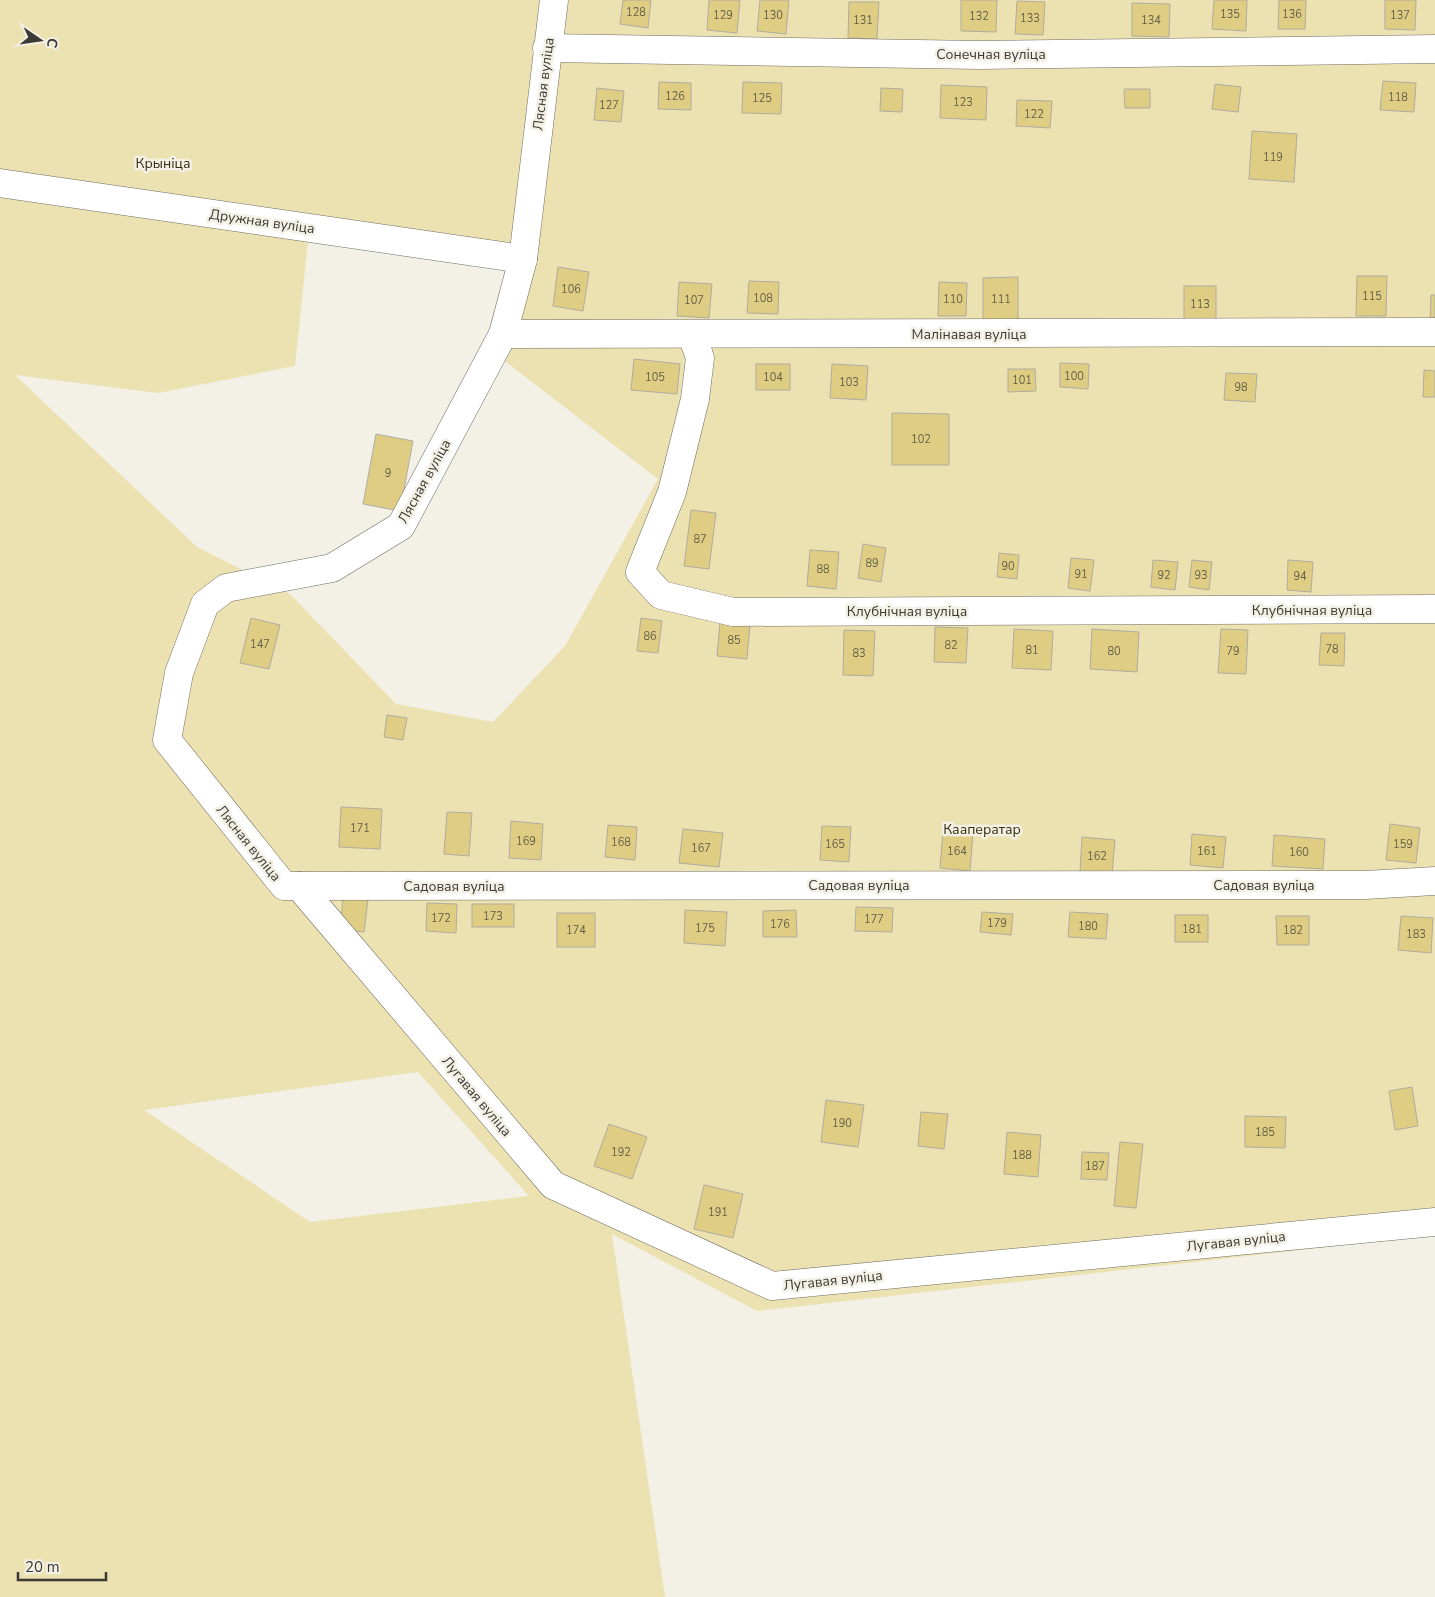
<svg xmlns="http://www.w3.org/2000/svg" width="1435" height="1597" font-family="'Nunito Sans',sans-serif">
<style>
.green{fill:#ece1b1;fill-rule:evenodd}
.building{fill:#dfcd84;stroke:#afaca2}
.lines{fill:none;stroke-linecap:round;stroke-linejoin:round}
.street-casing{stroke:#6f6d63;stroke-width:29}
.street{stroke:#fff;stroke-width:28}
.labels{text-anchor:middle;stroke-width:5;stroke-linejoin:round;paint-order:stroke}
.number-label{font-size:11px;fill:#645f49}
.street-label{font-size:14px;fill:#3b3a35;stroke:#f3f0e5}
.park-label{font-size:14px;fill:#352e0d;stroke:#f3f0e5}
</style>
<rect width="100%" height="100%" fill="#f3f0e5"/>
<path class="green" d="M0,0H1435V1235L757,1311L612,1234L665,1597H0ZM308,241L509,259L484,345L658,479L565,646L493,722L396,704L290,594L197,547L15,375L158,393L295,366ZM418,1072L529,1196L310,1222L144,1110Z"/>
<g class="building">
<polygon points="623,0 651,0 648,28 620,24"/>
<polygon points="709,0 740,0 737,33 707,30"/>
<polygon points="760,0 789,0 786,34 757,31"/>
<polygon points="961,0 997,0 996,32 961,31"/>
<polygon points="1214,0 1247,0 1246,31 1212,29"/>
<polygon points="1279,0 1306,0 1305,29 1278,29"/>
<polygon points="1385,0 1416,0 1415,30 1385,29"/>
<polygon points="1017,1 1045,2 1043,35 1015,34"/>
<polygon points="849,2 879,2 877,39 848,38"/>
<polygon points="1132,3 1170,4 1169,37 1132,36"/>
<polygon points="1383,81 1416,83 1414,112 1380,110"/>
<polygon points="659,82 691,83 691,110 658,109"/>
<polygon points="743,82 782,83 781,114 742,113"/>
<polygon points="1215,84 1241,87 1238,112 1212,109"/>
<polygon points="941,85 987,87 986,120 940,118"/>
<polygon points="597,88 624,91 621,122 594,120"/>
<polygon points="881,88 903,89 902,112 880,111"/>
<polygon points="1124,89 1150,89 1150,108 1125,108"/>
<polygon points="1017,100 1052,101 1050,128 1016,126"/>
<polygon points="1252,131 1297,134 1294,182 1249,179"/>
<polygon points="558,267 589,272 583,311 553,306"/>
<polygon points="1357,276 1387,276 1386,316 1356,316"/>
<polygon points="1018,277 1018,321 983,321 983,278"/>
<polygon points="749,281 779,282 778,314 747,313"/>
<polygon points="679,282 712,284 709,318 677,316"/>
<polygon points="939,282 967,283 966,316 938,316"/>
<rect x="1184" y="286" width="32" height="35"/>
<polygon points="1431,295 1435,295 1435,322 1430,322"/>
<polygon points="634,359 680,364 677,394 631,390"/>
<polygon points="1060,363 1089,364 1088,389 1060,387"/>
<rect x="756" y="364" width="34" height="26"/>
<polygon points="832,364 868,366 866,400 830,398"/>
<polygon points="1008,369 1035,369 1036,391 1008,392"/>
<polygon points="1424,370 1435,371 1435,397 1423,397"/>
<polygon points="1226,373 1257,374 1255,402 1224,400"/>
<polygon points="892,413 949,414 949,465 892,465"/>
<polygon points="376,434 413,441 400,511 363,504"/>
<polygon points="691,510 716,513 709,569 684,566"/>
<polygon points="863,544 886,548 881,582 858,578"/>
<polygon points="810,550 839,552 836,589 807,586"/>
<polygon points="999,553 1019,555 1017,579 997,577"/>
<polygon points="1071,558 1094,560 1090,591 1068,588"/>
<polygon points="1153,560 1178,562 1175,590 1151,587"/>
<polygon points="1192,560 1212,562 1209,590 1189,587"/>
<polygon points="1288,560 1313,562 1311,592 1287,590"/>
<polygon points="251,618 280,625 269,669 240,663"/>
<polygon points="641,618 662,621 658,653 637,651"/>
<polygon points="720,621 750,624 747,659 717,656"/>
<polygon points="935,627 968,628 966,663 934,662"/>
<polygon points="1014,629 1053,631 1051,670 1012,668"/>
<polygon points="1092,629 1139,632 1137,672 1090,669"/>
<polygon points="1221,629 1248,630 1246,674 1218,673"/>
<polygon points="844,630 875,631 873,676 843,675"/>
<polygon points="1321,633 1345,633 1344,666 1319,665"/>
<polygon points="387,715 407,718 403,740 384,737"/>
<polygon points="341,807 382,809 380,849 339,847"/>
<polygon points="447,812 472,813 469,856 444,854"/>
<polygon points="511,821 543,824 541,860 509,858"/>
<polygon points="1390,824 1420,828 1416,863 1386,860"/>
<polygon points="608,825 637,827 635,860 605,857"/>
<polygon points="822,826 851,827 849,862 820,860"/>
<polygon points="683,829 723,833 719,867 679,863"/>
<polygon points="943,831 973,833 970,871 940,868"/>
<polygon points="1192,834 1226,837 1223,868 1190,865"/>
<polygon points="1274,835 1325,839 1323,869 1272,866"/>
<polygon points="1082,837 1115,840 1112,875 1080,872"/>
<polygon points="343,897 368,899 364,932 340,929"/>
<polygon points="427,903 457,904 456,933 426,931"/>
<rect x="472" y="904" width="42" height="23"/>
<polygon points="856,907 893,908 892,932 855,931"/>
<polygon points="685,910 727,912 725,946 684,943"/>
<polygon points="796,910 797,937 763,937 763,911"/>
<polygon points="982,912 1013,914 1011,935 980,932"/>
<polygon points="1070,912 1108,914 1106,939 1068,937"/>
<rect x="557" y="913" width="38" height="34"/>
<rect x="1175" y="915" width="33" height="27"/>
<polygon points="1276,916 1309,916 1309,945 1277,945"/>
<polygon points="1401,916 1433,918 1431,953 1398,950"/>
<polygon points="1412,1087 1418,1126 1395,1130 1389,1091"/>
<polygon points="826,1100 864,1105 858,1147 821,1142"/>
<polygon points="921,1112 948,1114 944,1149 918,1146"/>
<polygon points="1245,1116 1286,1117 1285,1148 1245,1147"/>
<polygon points="609,1124 647,1137 632,1179 594,1166"/>
<polygon points="1007,1132 1041,1135 1038,1177 1004,1174"/>
<polygon points="1120,1142 1143,1144 1136,1208 1114,1206"/>
<polygon points="1082,1152 1109,1153 1107,1180 1081,1179"/>
<polygon points="704,1185 743,1194 733,1238 694,1229"/>
</g>
<g class="lines">
<defs>
<g id="street">
<polyline points="554,0 523,259 503,334 401,526 332,568 226,588 205,604 179,673 167,740 284,886 1365,885 1435,881"/>
<polyline points="547,48 980,55 1435,49"/>
<polyline points="0,183 523,259"/>
<polyline points="503,334 1435,332"/>
<polyline points="692,335 700,358 695,399 672,492 640,572 661,595 733,612 1435,609"/>
<polyline points="299,886 553,1185 772,1286 1435,1222"/>
</g>
</defs>
<use href="#street" class="street-casing"/>
<use href="#street" class="street"/>
</g>
<g class="labels">
<g class="number-label">
<text x="636" y="16">128</text>
<text x="1230" y="18">135</text>
<text x="1292" y="18">136</text>
<text x="723" y="19">129</text>
<text x="773" y="19">130</text>
<text x="1400" y="19">137</text>
<text x="979" y="20">132</text>
<text x="1030" y="22">133</text>
<text x="863" y="24">131</text>
<text x="1151" y="24">134</text>
<text x="675" y="100">126</text>
<text x="1398" y="101">118</text>
<text x="762" y="102">125</text>
<text x="963" y="106">123</text>
<text x="609" y="109">127</text>
<text x="1034" y="118">122</text>
<text x="1273" y="161">119</text>
<text x="571" y="293">106</text>
<text x="1372" y="300">115</text>
<text x="763" y="302">108</text>
<text x="953" y="303">110</text>
<text x="1001" y="303">111</text>
<text x="694" y="304">107</text>
<text x="1200" y="308">113</text>
<text x="1074" y="380">100</text>
<text x="655" y="381">105</text>
<text x="773" y="381">104</text>
<text x="1022" y="384">101</text>
<text x="849" y="386">103</text>
<text x="1241" y="391">98</text>
<text x="921" y="443">102</text>
<text x="388" y="477">9</text>
<text x="700" y="543">87</text>
<text x="872" y="567">89</text>
<text x="1008" y="570">90</text>
<text x="823" y="573">88</text>
<text x="1081" y="578">91</text>
<text x="1164" y="579">92</text>
<text x="1201" y="579">93</text>
<text x="1300" y="580">94</text>
<text x="650" y="640">86</text>
<text x="734" y="644">85</text>
<text x="260" y="648">147</text>
<text x="951" y="649">82</text>
<text x="1332" y="653">78</text>
<text x="1032" y="654">81</text>
<text x="1114" y="655">80</text>
<text x="1233" y="655">79</text>
<text x="859" y="657">83</text>
<text x="360" y="832">171</text>
<text x="526" y="845">169</text>
<text x="621" y="846">168</text>
<text x="835" y="848">165</text>
<text x="1403" y="848">159</text>
<text x="701" y="852">167</text>
<text x="957" y="855">164</text>
<text x="1207" y="855">161</text>
<text x="1299" y="856">160</text>
<text x="1097" y="860">162</text>
<text x="493" y="920">173</text>
<text x="441" y="922">172</text>
<text x="874" y="923">177</text>
<text x="997" y="927">179</text>
<text x="780" y="928">176</text>
<text x="1088" y="930">180</text>
<text x="705" y="932">175</text>
<text x="1192" y="933">181</text>
<text x="576" y="934">174</text>
<text x="1293" y="934">182</text>
<text x="1416" y="938">183</text>
<text x="842" y="1127">190</text>
<text x="1265" y="1136">185</text>
<text x="621" y="1156">192</text>
<text x="1022" y="1159">188</text>
<text x="1095" y="1170">187</text>
<text x="718" y="1216">191</text>
</g>
<g class="street-label">
<text x="991" y="59">Сонечная вуліца</text>
<text transform="translate(543 84) rotate(-83)" y="5">Лясная вуліца</text>
<text transform="translate(262 221) rotate(8)" y="5">Дружная вуліца</text>
<text x="969" y="339">Малінавая вуліца</text>
<text transform="translate(424 481) rotate(-61)" y="5">Лясная вуліца</text>
<text x="1312" y="615">Клубнічная вуліца</text>
<text x="907" y="616">Клубнічная вуліца</text>
<text transform="translate(249 843) rotate(51)" y="5">Лясная вуліца</text>
<text x="859" y="890">Садовая вуліца</text>
<text x="1264" y="890">Садовая вуліца</text>
<text x="454" y="891">Садовая вуліца</text>
<text transform="translate(477 1096) rotate(50)" y="5">Лугавая вуліца</text>
<text transform="translate(1236 1241) rotate(-6)" y="5">Лугавая вуліца</text>
<text transform="translate(833 1280) rotate(-6)" y="5">Лугавая вуліца</text>
</g>
<g class="park-label">
<text x="163" y="168">Крыніца</text>
<text x="982" y="834">Кааператар</text>
</g>
</g>
<g transform="translate(40 40) rotate(103)" stroke="#f3f0e5" stroke-width="4" paint-order="stroke">
<path d="M0-4L9 19L0 12L-9 19Z" fill="#3b3a35"/>
<text y="-8" font-size="14" font-weight="bold" text-anchor="middle" fill="#3b3a35">С</text>
</g>
<path d="M18 1572v8h88v-8" fill="none" stroke="#3b3a35" stroke-width="2.5"/>
<text x="25" y="1572" font-size="15" fill="#3b3a35" stroke="#f3f0e5" stroke-width="4" paint-order="stroke">20 m</text>
</svg>
